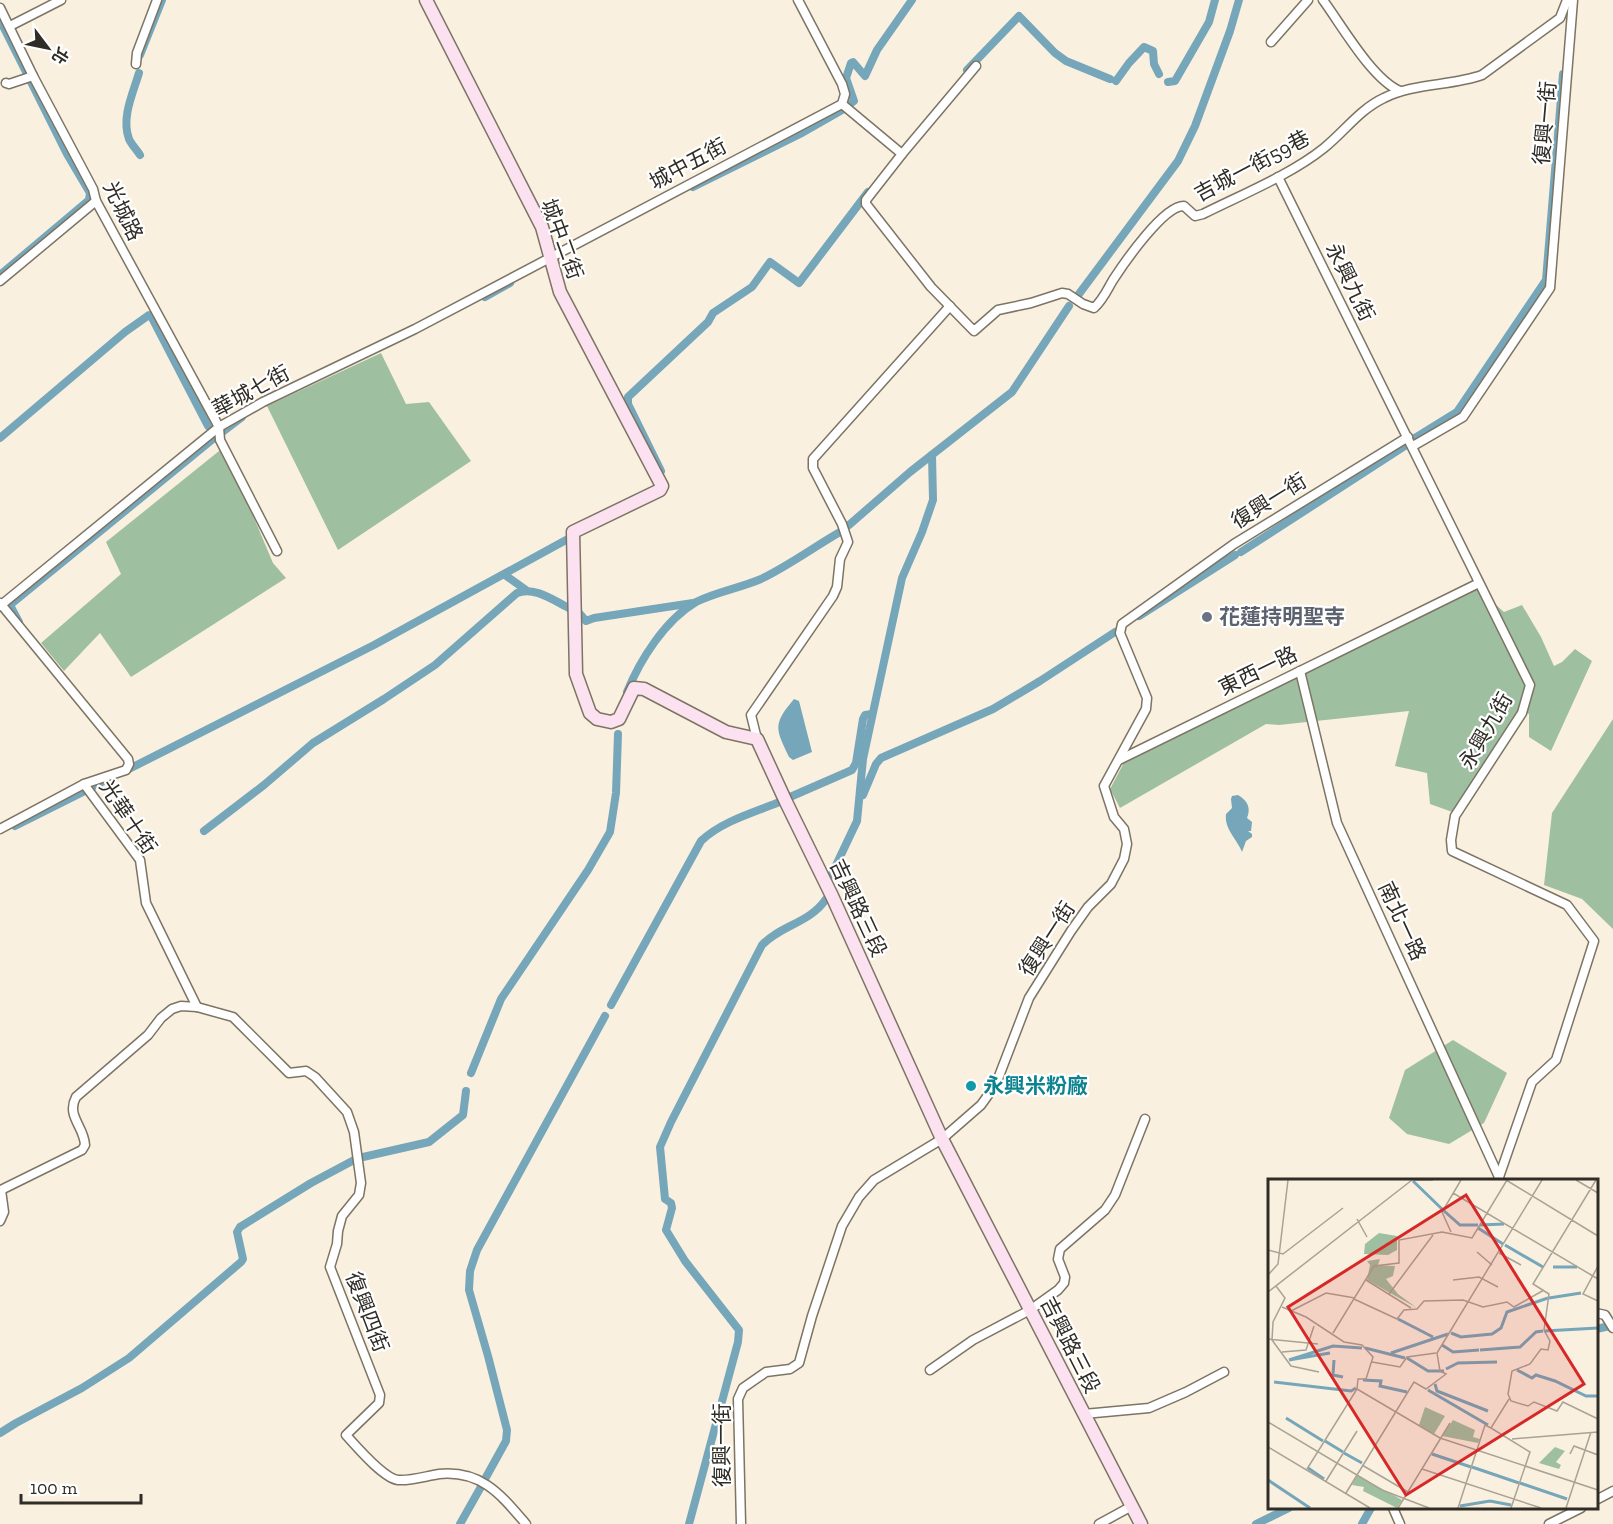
<svg xmlns="http://www.w3.org/2000/svg" width="1613" height="1524" font-family="'Zilla Slab','Noto Sans TC',serif">
<style>
.forest{fill:#9fc0a0}
.water{fill:#76a6b9}
.lines{fill:none;stroke-linecap:round;stroke-linejoin:round}
.canal{stroke:#76a6b9;stroke-width:8}
.street-casing{stroke:#7c7464;stroke-width:11}
.secondary-casing{stroke:#7c7464;stroke-width:15}
.street{stroke:#fff;stroke-width:8}
.secondary{stroke:#fce1f1;stroke-width:12}
.worship-dot{fill:#6b7280;stroke:#fff;stroke-width:2}
.culture-dot{fill:#0f9aa8;stroke:#fff;stroke-width:2}
.labels{text-anchor:middle;stroke-width:4.5;stroke-linejoin:round;paint-order:stroke}
.street-label{font-size:21px;fill:#302d26;stroke:#fff}
.worship-label{font-size:21px;font-weight:bold;fill:#5b616d;stroke:#fff;text-anchor:start}
.culture-label{font-size:21px;font-weight:bold;fill:#0d838f;stroke:#fff;text-anchor:start}
.inset-river{fill:none;stroke:#76a6b9;stroke-width:3}
.inset-road{fill:none;stroke:#a9a295;stroke-width:1.5}
.view{fill:#d62828;fill-opacity:0.15;stroke:#d62828;stroke-width:3}
.inset-edge{fill:none;stroke:#302d26;stroke-width:3}
</style>
<rect width="100%" height="100%" fill="#faf0df"/>
<g class="forest">
<polygon points="381,353 406,404 429,402 471,461 338,550 267,406"/>
<polygon points="224,447 273,563 286,578 131,677 100,633 64,671 41,643 121,574 106,542"/>
<polygon points="1477,588 1504,612 1522,605 1541,637 1554,666 1562,662 1575,649 1592,661 1551,751 1529,737 1529,714 1525,712 1455,813 1430,804 1427,773 1395,766 1409,711 1279,725 1266,724 1120,808 1110,789 1128,755"/>
<polygon points="1613,719 1613,929 1582,899 1544,885 1552,813"/>
<polygon points="1453,1040 1507,1073 1484,1123 1449,1144 1407,1134 1389,1118 1405,1070"/>
</g>
<g class="water">
<path d="M794,699L799,701L812,752L793,760L789,757C776,729 772,725 794,699Z"/>
<path d="M1238,795C1248,801 1251,808 1247,818L1252,822L1251,831H1248L1252,834V837L1246,841L1242,852C1237,839 1224,829 1226,814L1232,808L1231,799L1232,796Z"/>
</g>
<g class="lines">
<g class="canal">
<polyline points="0,20 26,72"/>
<polyline points="140,55 162,0"/>
<polyline points="967,70 1019,16 1055,53 1066,61 1110,79"/>
<path d="M139,73C133,93 121,118 129,139C131,144 137,150 140,155"/>
<polyline points="1116,81 1129,63 1144,47 1153,51 1154,64 1159,74"/>
<polyline points="1168,82 1175,81 1209,22 1215,0"/>
<polyline points="849,105 854,101 846,78 851,63 853,62 865,76 877,50 912,0"/>
<polyline points="693,187 800,134 842,110"/>
<polyline points="0,275 89,200 90,193 67,154 30,80"/>
<polyline points="485,297 510,283"/>
<polyline points="1076,298 1178,161 1195,126 1230,31 1239,0"/>
<polyline points="221,433 242,417"/>
<polyline points="0,438 125,332 149,315 151,316 208,426"/>
<polyline points="1415,438 1457,412 1546,280 1563,74"/>
<polyline points="661,471 628,404 628,397 708,322 713,313 752,287 770,262 799,283 868,192"/>
<polyline points="849,525 910,472 1012,392 1069,306"/>
<polyline points="1241,552 1408,444"/>
<polyline points="505,575 526,590"/>
<polyline points="579,613 586,621 594,618 693,603"/>
<polyline points="1139,616 1235,555"/>
<polyline points="19,622 10,605 213,439"/>
<path d="M627,692C640,660 665,620 696,602C716,592 740,588 761,579C788,566 814,547 840,532"/>
<polyline points="123,772 374,645 566,540"/>
<polyline points="94,786 108,779"/>
<polyline points="863,795 876,764 881,758 993,709 1040,681 1115,632"/>
<polyline points="790,797 852,770 856,763 863,719 865,715 872,714"/>
<polyline points="15,826 87,790"/>
<path d="M204,831L264,785L313,743L384,699L435,665L517,593C535,586 554,601 571,609"/>
<polyline points="830,878 857,821 863,759 902,578 922,532 933,500 932,455"/>
<path d="M611,1005L701,841C722,821 755,812 782,801"/>
<polyline points="471,1073 501,999 588,870 610,832 616,793 618,734"/>
<polyline points="363,1157 429,1142 463,1115 466,1091"/>
<polyline points="1596,1329 1610,1326"/>
<polyline points="0,1433 16,1423 82,1388 129,1358 241,1262 243,1259 237,1232 240,1227 311,1183 356,1159"/>
<polyline points="485,1479 506,1441 507,1430 488,1356 469,1290 470,1271 477,1250 605,1016"/>
<polyline points="460,1524 482,1485"/>
<path d="M689,1524L738,1342L739,1330L685,1261L666,1230L672,1208L671,1203L665,1199L660,1147L671,1122L762,945C781,925 810,923 826,899"/>
<polyline points="1256,1524 1289,1508"/>
<polyline points="1362,1524 1371,1508"/>
</g>
<defs>
<g id="street">
<path d="M798,0L842,84L845,94L842,104L902,154L866,200V204L931,287L974,331L998,310L1031,303L1062,293L1068,294L1083,304L1094,308C1103,300 1107,290 1113,280C1124,263 1164,205 1184,206L1195,216L1203,214C1241,195 1292,174 1324,148C1344,132 1360,109 1384,98C1414,83 1451,86 1482,75L1560,18L1567,0"/>
<path d="M1323,0C1342,26 1372,79 1400,91"/>
<polyline points="0,8 33,76 93,189 96,201 219,427 220,440 277,551"/>
<polyline points="10,26 61,0"/>
<polyline points="1271,42 1308,0"/>
<polyline points="136,64 137,53 157,0"/>
<polyline points="6,83 9,84 33,76"/>
<polyline points="902,154 976,66"/>
<polyline points="1278,177 1530,685 1522,713 1455,816 1451,840 1452,851 1567,905 1594,941 1556,1060 1532,1082 1498,1180"/>
<polyline points="0,281 96,201"/>
<polyline points="1413,446 1463,417 1550,288 1573,0"/>
<polyline points="0,603 128,759 129,764 126,770 84,784 140,860 146,903 197,1007"/>
<polyline points="0,606 219,427 263,402 415,329 842,104"/>
<polyline points="1300,671 1337,823 1499,1177"/>
<polyline points="757,739 751,715 833,596 837,587 840,559 848,542 842,524 813,468 813,459 950,306"/>
<polyline points="1119,760 1479,583"/>
<polyline points="0,829 84,784"/>
<path d="M0,1221L4,1212L1,1190L82,1150L85,1145C84,1126 66,1116 76,1097L148,1035L161,1018L172,1009L181,1006L197,1007L233,1017L289,1073L306,1071L315,1077L347,1112L354,1132L361,1183L359,1195L342,1216L338,1231L337,1244L330,1267L380,1395L379,1403L346,1435C356,1446 383,1478 398,1480C411,1481 426,1476 439,1474C482,1470 501,1495 526,1524"/>
<polyline points="1596,1313 1605,1315 1613,1328"/>
<polyline points="930,1370 973,1340 1030,1310 1058,1290 1064,1283 1065,1277 1058,1259 1060,1249 1105,1210 1115,1195 1145,1119"/>
<polyline points="1084,1414 1149,1408 1186,1392 1224,1372"/>
<polyline points="1596,1500 1613,1491"/>
<polyline points="1393,1508 1400,1524"/>
<polyline points="741,1524 738,1399 743,1388 766,1372 790,1369 799,1363 812,1316 842,1226 859,1197 874,1180 942,1139 981,1105 996,1084 1029,998 1071,931 1088,907 1111,884 1124,859 1127,844 1124,829 1114,817 1104,786 1146,709 1147,698 1120,633 1122,624 1234,544 1408,437"/>
<polyline points="1099,1524 1132,1506"/>
<polyline points="1549,1524 1581,1508"/>
</g>
<polyline id="secondary" points="426,0 542,227 560,292 662,486 660,490 573,532 576,674 590,713 597,719 611,722 619,719 634,688 644,689 726,732 757,739 786,802 832,896 942,1139 1141,1524"/>
</defs>
<use href="#street" class="street-casing"/>
<use href="#secondary" class="secondary-casing"/>
<use href="#street" class="street"/>
<use href="#secondary" class="secondary"/>
</g>
<circle class="worship-dot" cx="1207" cy="617" r="6"/>
<circle class="culture-dot" cx="971" cy="1086" r="6"/>
<g class="labels">
<g class="street-label">
<text transform="translate(1545 123) rotate(-85)" y="7">復興一街</text>
<text transform="translate(688 164) rotate(-28)" y="7">城中五街</text>
<text transform="translate(1252 166) rotate(-28)" y="7">吉城一街59巷</text>
<text transform="translate(123 211) rotate(64)" y="7">光城路</text>
<text transform="translate(562 239) rotate(70)" y="7">城中二街</text>
<text transform="translate(1350 282) rotate(64)" y="7">永興九街</text>
<text transform="translate(251 391) rotate(-28)" y="7">華城七街</text>
<text transform="translate(1269 501) rotate(-32)" y="7">復興一街</text>
<text transform="translate(1258 671) rotate(-26)" y="7">東西一路</text>
<text transform="translate(1486 731) rotate(-60)" y="7">永興九街</text>
<text transform="translate(128 817) rotate(56)" y="7">光華十街</text>
<text transform="translate(858 908) rotate(65)" y="7">吉興路三段</text>
<text transform="translate(1402 921) rotate(65)" y="7">南北一路</text>
<text transform="translate(1047 939) rotate(-57)" y="7">復興一街</text>
<text transform="translate(367 1312) rotate(69)" y="7">復興四街</text>
<text transform="translate(1070 1345) rotate(63)" y="7">吉興路三段</text>
<text transform="translate(722 1445) rotate(-90)" y="7">復興一街</text>
</g>
<g class="worship-label">
<text x="1219" y="624">花蓮持明聖寺</text>
</g>
<g class="culture-label">
<text x="983" y="1093">永興米粉廠</text>
</g>
</g>
<g transform="translate(1268 1179)">
<rect width="330" height="330" fill="#faf0df"/>
<path d="M111,54L129,57V71L120,76L96,75L97,65ZM112,80L110,86L127,87L125,97L118,100L130,115L149,129L99,101L102,86L99,82ZM157,228L177,237L166,255L151,246ZM185,241L207,251L205,258L212,260L210,264L174,257ZM287,268L297,272L288,283L293,286L291,290L271,284ZM89,296L134,321L129,329L95,312L96,308L84,306Z" fill="#9fc0a0"/>
<path class="inset-river" d="M145,2L174,30M175,31L192,46H210M212,46L236,45M210,49L235,65M237,66L275,88M285,88H309M281,119L313,114M130,140L165,158M276,152L330,149M183,154L193,158L224,155L233,149L239,133L280,119M174,166L185,173L211,171M97,169L137,179M212,171L252,168L268,153L275,152M123,174L180,155M139,179L160,192H176M21,181L65,167L94,169M21,181L62,174M66,181L65,196L75,198M178,190L190,184L229,183M249,191L264,199L268,196L287,202L318,217H330M95,201L113,202L112,207L139,213M6,203L83,212L88,209M167,205L169,212L220,232M160,211L220,246M18,239L55,262M57,262L75,273M76,274L94,284M164,275L203,288M204,288L251,304M40,289L56,300M0,301L42,329M252,304L299,320M192,327L222,322L243,326"/>
<path class="inset-road" d="M145,1H165M238,1L330,57M308,1L330,14M328,1L265,105L281,115L276,151L282,162L280,171L273,170L262,185L244,192L240,215L243,222L260,227L266,223L289,232L295,223L330,240M185,14L330,100M89,40L99,58M183,53L174,33L193,1M0,71L15,75L75,29M209,73L224,86M231,74L253,86M330,87L315,115L330,122M0,96L10,85L20,1M98,101L143,129M185,101L211,98L230,108M8,107L17,119L5,143L4,161L23,187L51,193M0,113L144,1M121,115L165,56M86,120L129,140L136,131L149,130L156,122L195,121L215,128L239,123L246,128L276,111M14,128L38,138L76,163L94,166L105,178L98,200H90L89,210L39,290M23,132L58,114L87,119M65,154L106,87L131,84V61L174,53L204,59L239,1M0,160L50,165M14,173L38,171L46,147M104,183L132,188L139,178L168,174M89,210L172,259L330,311M0,243L114,311L161,329M223,249L262,273L243,329M244,260L330,253M0,268L102,329M302,275L306,267L330,276M94,286L140,313M154,290L273,329M58,302L89,252M78,314L146,203L158,210L178,195L172,192L169,174L274,1M130,329L182,244M190,329L217,246L223,249L241,220M298,329L323,253"/>
<path class="view" d="M198,16L316,205L138,316L20,128Z"/>
<rect width="330" height="330" class="inset-edge"/>
</g>
<g transform="translate(48 48) rotate(122)" stroke="#ffffff" stroke-width="4.5" paint-order="stroke">
<path d="M0-4.5L10 22L0 15L-10 22Z" fill="#302d26"/>
<text y="-9" font-size="16" font-weight="bold" text-anchor="middle" fill="#302d26">北</text>
</g>
<path d="M21 1494v9h120v-9" fill="none" stroke="#302d26" stroke-width="3"/>
<text x="30" y="1494" font-size="18" fill="#302d26" stroke="#ffffff" stroke-width="4.5" paint-order="stroke">100 m</text>
</svg>
